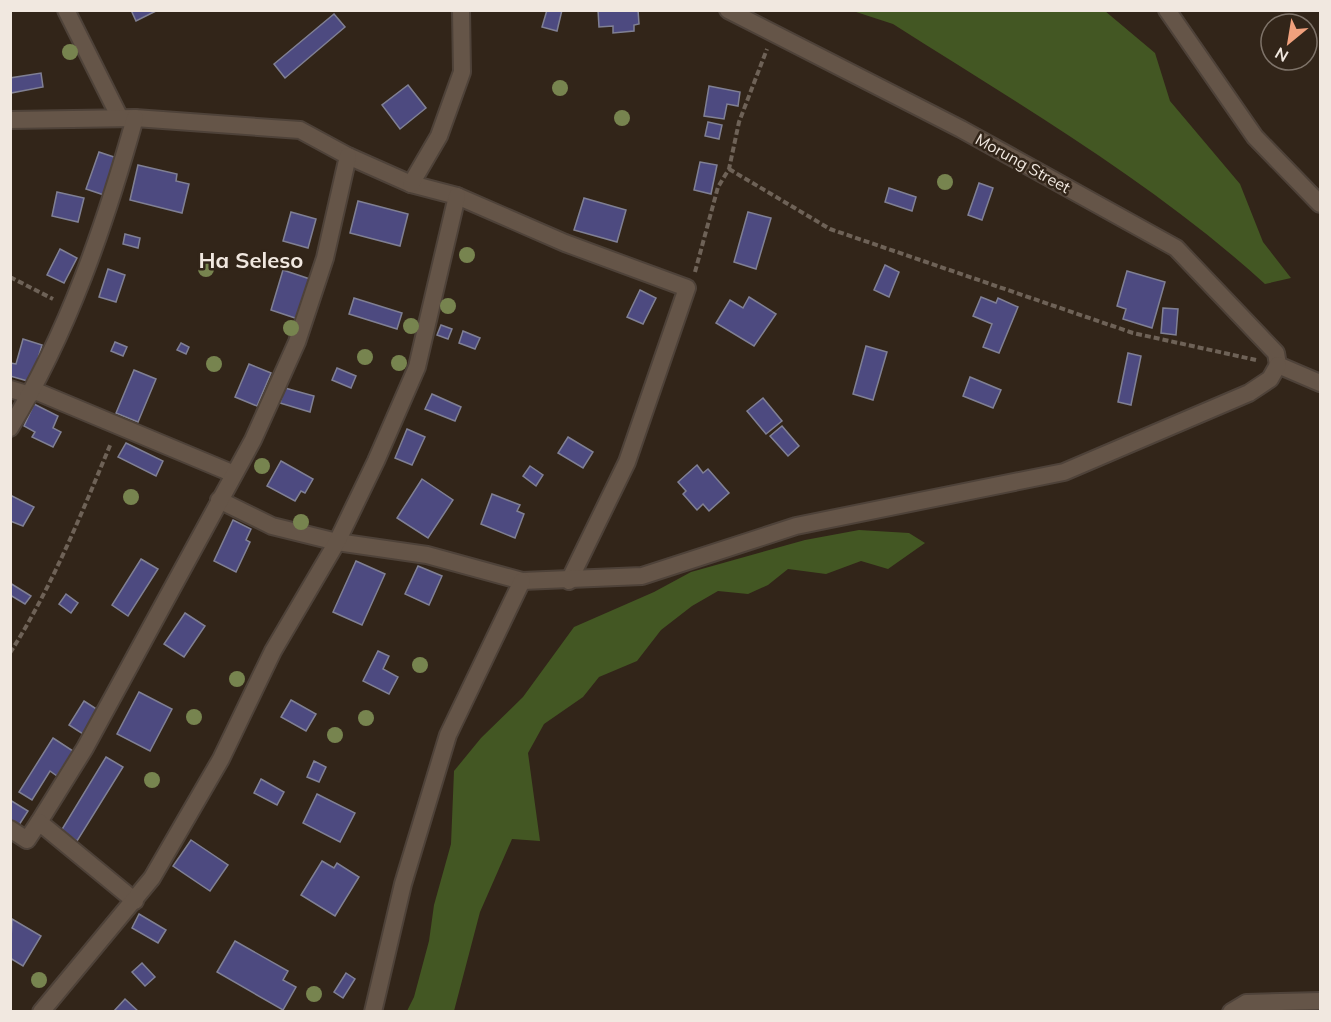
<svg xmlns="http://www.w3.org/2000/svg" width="1331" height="1022" font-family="Mulish,sans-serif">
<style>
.green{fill:#435723}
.building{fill:#4d4a80;stroke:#808094;stroke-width:1.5}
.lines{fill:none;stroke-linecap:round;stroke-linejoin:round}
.minor-casing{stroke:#4e4239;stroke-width:20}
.path{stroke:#6e6257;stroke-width:4;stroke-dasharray:6 3;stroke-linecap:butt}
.minor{stroke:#655548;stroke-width:16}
.tree{fill:#77844f}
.labels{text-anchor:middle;stroke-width:5;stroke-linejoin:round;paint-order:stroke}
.street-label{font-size:16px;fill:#f1e8e0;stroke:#322519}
.district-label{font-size:22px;font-weight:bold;fill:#f1e8e0;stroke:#322519}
</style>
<rect width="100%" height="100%" fill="#322519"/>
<g class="green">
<path d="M853,11H1105L1155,53L1170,101L1240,184L1263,242L1291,278L1265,284C1153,182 1020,105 893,24Z"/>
<polygon points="859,530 909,533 925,543 888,569 861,561 826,574 788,569 768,585 748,594 718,591 692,606 661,630 637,661 599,677 583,697 544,724 528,753 540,841 512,839 480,912 454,1011 407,1011 414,997 429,941 434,905 451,844 454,771 481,738 523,697 574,627 654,592 691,572 805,540"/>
</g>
<g class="building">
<polygon points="131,10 155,10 156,11 136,21"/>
<polygon points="547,10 562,10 557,31 542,27"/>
<polygon points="598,10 638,10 639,24 634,25 634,31 613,33 613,26 599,27"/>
<polygon points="334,14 345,27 285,78 274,64"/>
<polygon points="41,73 43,87 11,93 10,78"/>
<polygon points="408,85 426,108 400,129 382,105"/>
<polygon points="709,86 740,92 738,106 727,104 724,119 704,116"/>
<polygon points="708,122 722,125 719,139 705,136"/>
<polygon points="99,152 117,158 104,195 86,189"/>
<polygon points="700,162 717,165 711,194 694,190"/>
<polygon points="138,165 177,174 176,181 189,184 182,213 130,200"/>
<polygon points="979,183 993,188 982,220 968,215"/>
<polygon points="889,188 916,197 912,211 885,202"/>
<polygon points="57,192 84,198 78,222 52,216"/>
<polygon points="584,198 626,210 617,242 574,230"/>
<polygon points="358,201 408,214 400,246 350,233"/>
<polygon points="291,212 316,219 308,248 283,241"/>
<polygon points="748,212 771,218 756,269 734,262"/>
<polygon points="125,234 140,238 138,248 123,244"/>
<polygon points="60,249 77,258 64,283 47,275"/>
<polygon points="885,265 899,272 889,297 874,290"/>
<polygon points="108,269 125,275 116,302 99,297"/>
<polygon points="283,270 310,279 298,319 271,310"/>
<polygon points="1127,271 1165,282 1152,328 1123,319 1126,309 1117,306"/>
<polygon points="640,290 656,298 643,324 627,317"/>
<polygon points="749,297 776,314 754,346 716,323 730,300 743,308"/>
<polygon points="981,297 996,303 998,298 1018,307 999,353 983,347 992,324 973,316"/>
<polygon points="354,298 402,313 397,329 349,314"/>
<polygon points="1163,308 1178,309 1176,335 1161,333"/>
<polygon points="441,325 452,329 448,339 437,335"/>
<polygon points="463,331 480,338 475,349 459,343"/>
<polygon points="23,339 42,345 31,382 10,376 10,363 16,364"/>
<polygon points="115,342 127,347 123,356 111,351"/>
<polygon points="181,343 189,347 186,354 177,350"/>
<polygon points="866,346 887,352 873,400 853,394"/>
<polygon points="1128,353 1141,356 1131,405 1118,402"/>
<polygon points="249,364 271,373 257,406 235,397"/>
<polygon points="337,368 356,376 351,388 332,380"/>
<polygon points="134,370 156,379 138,422 116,413"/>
<polygon points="970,377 1001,390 993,408 963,396"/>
<polygon points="285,388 314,396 310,412 280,403"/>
<polygon points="432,394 461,407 455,421 425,409"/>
<polygon points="763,398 782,421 766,434 747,411"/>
<polygon points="34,404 58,416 53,428 61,432 53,447 32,437 35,432 24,426"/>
<polygon points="782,426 799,446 788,456 770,436"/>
<polygon points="407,429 425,437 412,465 395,458"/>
<polygon points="568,437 593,452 583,468 558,453"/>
<polygon points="126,443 163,461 156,476 118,457"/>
<polygon points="281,461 313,479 305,493 301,491 295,501 267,486"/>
<polygon points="697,465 703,473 708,469 729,493 709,511 703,504 697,510 683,494 686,491 678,482"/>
<polygon points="530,466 543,475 536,486 523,476"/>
<polygon points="422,479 453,500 428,538 397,518"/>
<polygon points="492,494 520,505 517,511 524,514 515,538 481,524"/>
<polygon points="10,495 34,507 23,526 10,521"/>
<polygon points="233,520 251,529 246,540 250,542 236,572 214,561"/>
<polygon points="141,559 158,569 128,616 112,605"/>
<polygon points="356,561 385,574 362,625 333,612"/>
<polygon points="418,566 442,576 429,605 405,594"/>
<polygon points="10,583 31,596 25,604 10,595"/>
<polygon points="66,594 78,603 71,613 59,604"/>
<polygon points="185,613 205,626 184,657 164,644"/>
<polygon points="378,651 389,656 383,669 398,677 389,694 363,681"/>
<polygon points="139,692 172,709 150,751 117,734"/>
<polygon points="291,700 316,714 306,731 281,717"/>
<polygon points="84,701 98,710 83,734 69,725"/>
<polygon points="53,738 73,751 57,776 50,771 32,800 19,792"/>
<polygon points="106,757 123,767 77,841 61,831"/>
<polygon points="314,761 326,767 319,782 307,777"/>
<polygon points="261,779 284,792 277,805 254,793"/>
<polygon points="317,794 355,813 340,842 303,823"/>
<polygon points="10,800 28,811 19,825 10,820"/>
<polygon points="191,840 228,865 210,891 173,866"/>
<polygon points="322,861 334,868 337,863 359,877 335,916 301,895"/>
<polygon points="139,914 166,930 158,943 132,928"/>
<polygon points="12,919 41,936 23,966 10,958"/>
<polygon points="235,941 288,971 283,980 296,987 283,1010 217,972"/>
<polygon points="142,963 155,977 145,986 132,972"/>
<polygon points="346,973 355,979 343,998 334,992"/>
<polygon points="125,999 139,1012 113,1012"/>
</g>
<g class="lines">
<defs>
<g id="minor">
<polyline points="66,10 120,118"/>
<polyline points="728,10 961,129 1176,248 1276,353 1278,365"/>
<polyline points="1167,10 1255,137 1320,204"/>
<polyline points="10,120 135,118 300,130 348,156 411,184 457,196 565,243 687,288 627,462 569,581"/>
<polyline points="411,184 439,136 462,72 461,10"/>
<polyline points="1278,365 1320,383"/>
<polyline points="10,389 30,395"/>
<polyline points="33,390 234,474"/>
<path d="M10,428C68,333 105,225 135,118"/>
<polyline points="219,500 272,526 337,542 427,555 522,581 642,576 796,526 1064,472 1249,393 1270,379 1278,365"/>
<polyline points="39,822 85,748 253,440 297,342 325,258 348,156"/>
<polyline points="10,829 27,840 39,822 135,901"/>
<polyline points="41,1012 152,878 221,759 273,651 337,542 376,461 417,367 457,196"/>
<polyline points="373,1012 403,884 448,735 522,581"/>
<polyline points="1231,1012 1246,1003 1320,1001"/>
</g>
</defs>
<use href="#minor" class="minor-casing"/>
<g class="path">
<polyline points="729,169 830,229 1133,333 1256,360"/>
<polyline points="695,272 718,187 729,169 739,122 767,49"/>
<polyline points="10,277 53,299"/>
<path d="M10,653C52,587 81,515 111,443"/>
</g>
<use href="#minor" class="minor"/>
</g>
<g class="tree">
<circle cx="70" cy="52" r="8"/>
<circle cx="560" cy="88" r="8"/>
<circle cx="622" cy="118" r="8"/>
<circle cx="945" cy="182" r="8"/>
<circle cx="467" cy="255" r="8"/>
<circle cx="206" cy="269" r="8"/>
<circle cx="448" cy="306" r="8"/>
<circle cx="411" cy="326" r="8"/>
<circle cx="291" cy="328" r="8"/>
<circle cx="365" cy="357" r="8"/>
<circle cx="399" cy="363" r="8"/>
<circle cx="214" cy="364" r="8"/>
<circle cx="262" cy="466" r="8"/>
<circle cx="131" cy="497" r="8"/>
<circle cx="301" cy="522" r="8"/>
<circle cx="420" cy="665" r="8"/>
<circle cx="237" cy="679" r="8"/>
<circle cx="194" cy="717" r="8"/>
<circle cx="366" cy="718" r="8"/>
<circle cx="335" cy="735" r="8"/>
<circle cx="152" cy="780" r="8"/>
<circle cx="39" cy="980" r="8"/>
<circle cx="314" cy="994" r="8"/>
</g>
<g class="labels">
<g class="street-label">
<text transform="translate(1023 163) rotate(29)" y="6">Morung Street</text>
</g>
<g class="district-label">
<text x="251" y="268">Ha Seleso</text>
</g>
</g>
<rect width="1331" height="1022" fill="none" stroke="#f1e8e0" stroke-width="24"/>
<g transform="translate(1289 42) rotate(210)"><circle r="28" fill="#322519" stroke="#7e7369" stroke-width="1.5"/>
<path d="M0-4.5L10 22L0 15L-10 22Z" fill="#f1a17d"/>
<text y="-9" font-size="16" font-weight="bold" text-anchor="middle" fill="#f1e8e0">N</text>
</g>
</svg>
